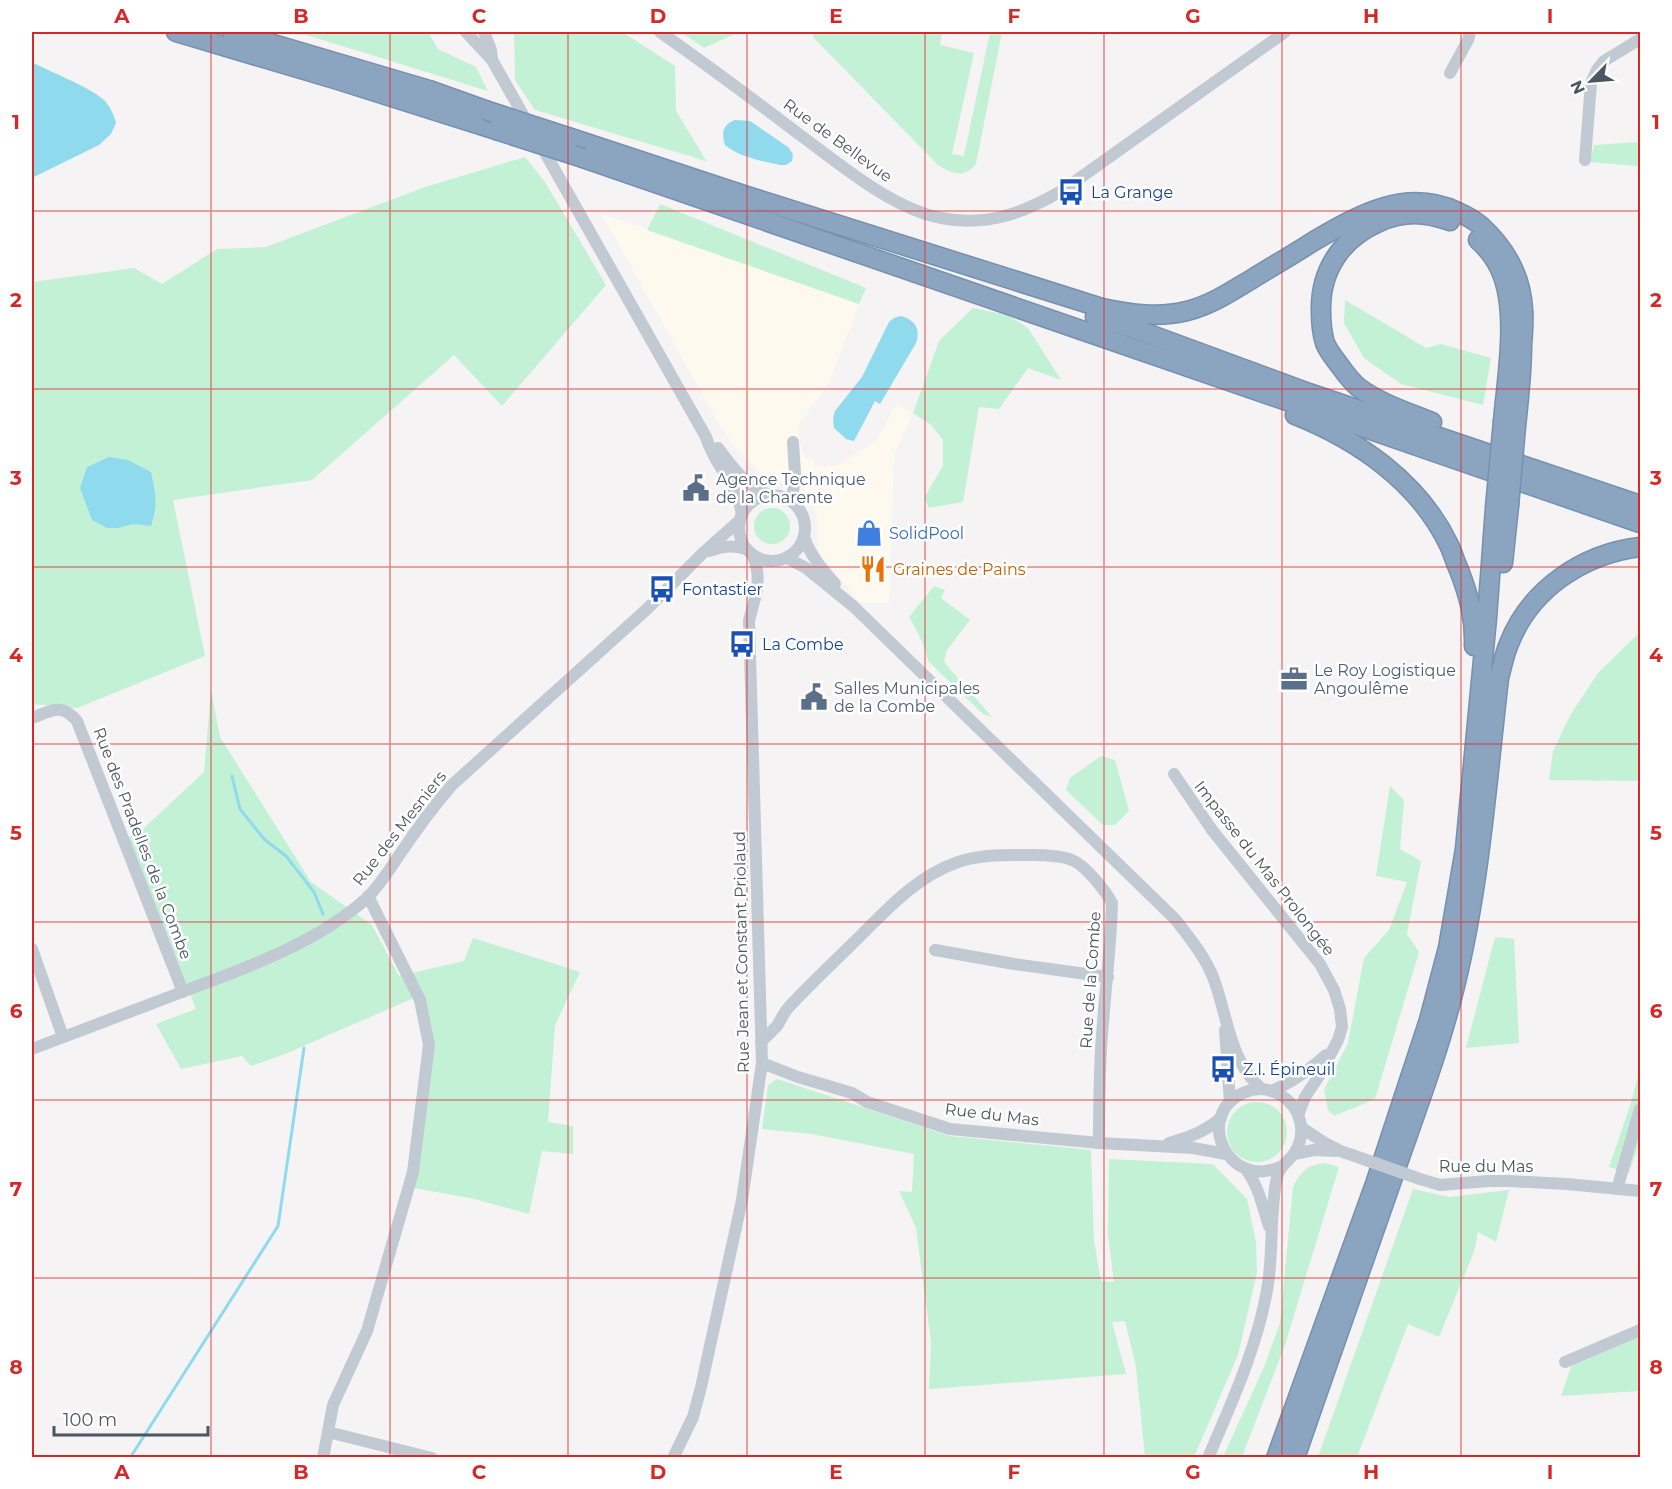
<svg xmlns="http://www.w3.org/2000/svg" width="1672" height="1489" font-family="Montserrat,sans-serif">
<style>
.commercial{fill:#fdf9ef}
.green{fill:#c3f1d5}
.water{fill:#90daee}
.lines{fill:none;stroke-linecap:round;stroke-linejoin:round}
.stream{stroke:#90daee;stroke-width:3}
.highway-casing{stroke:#7690ad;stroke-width:21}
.minor{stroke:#c1cad2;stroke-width:12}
.highway{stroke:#8ba5c1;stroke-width:18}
.highway-bridge-casing{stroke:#7690ad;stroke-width:21;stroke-linecap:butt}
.minor-bridge{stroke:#c1cad2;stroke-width:12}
.highway-bridge{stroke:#8ba5c1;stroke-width:18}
.grid{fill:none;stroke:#d62828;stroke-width:1.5;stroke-opacity:0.55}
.labels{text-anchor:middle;stroke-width:5;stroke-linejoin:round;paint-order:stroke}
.street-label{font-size:16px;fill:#4a5661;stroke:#fff}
.transit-label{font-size:16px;fill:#164399;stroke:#fff;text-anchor:start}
.service-label{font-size:16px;fill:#4e5e75;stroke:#fff;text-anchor:start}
.shop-label{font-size:16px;fill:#366cbe;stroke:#fff;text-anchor:start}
.food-label{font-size:16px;fill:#c56008;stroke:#fff;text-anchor:start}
.neatline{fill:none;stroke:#d62828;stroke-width:2}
.grid-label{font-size:20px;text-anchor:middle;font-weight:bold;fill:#d62828}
</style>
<rect width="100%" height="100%" fill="#f5f3f3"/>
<polygon class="commercial" points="601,213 859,304 830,381 799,424 799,439 805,459 813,459 815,466 838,465 877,440 896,403 913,413 894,455 890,603 860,603 818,550 817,515 811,503 802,492 763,476 732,443 720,426"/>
<g class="green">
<polygon points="297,32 428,32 438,49 476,67 488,91"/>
<polygon points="514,32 622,32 675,66 676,111 707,162 693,157 535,110 515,80"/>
<polygon points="681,32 739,32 704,48"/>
<path d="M813,32H942L940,45L974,53L952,154L964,156L990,32H1002L976,164C964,179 953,174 938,165L813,37Z"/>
<polygon points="1640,142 1640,171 1637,166 1590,162 1594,145"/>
<polygon points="525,157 545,182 606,285 502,406 454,355 312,480 173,500 205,656 77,708 32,704 32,282 134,268 162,284 217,249 266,247 425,187"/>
<polygon points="660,204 866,288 859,304 647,230"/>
<polygon points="1345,300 1426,348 1441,344 1491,358 1483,405 1401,384 1364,358 1344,323"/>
<polygon points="973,308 1008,315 1028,328 1061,380 1028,368 999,409 979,407 963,502 929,508 924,498 943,466 943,440 931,425 913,413 939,341"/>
<circle cx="772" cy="526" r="18"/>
<path d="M934,586L945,590L941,598L970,620L947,650L944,662L992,717L983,714L928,661C925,645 917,631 909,617Z"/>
<polygon points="1640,632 1640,781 1549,780 1553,751 1571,714 1598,673"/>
<polygon points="211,690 220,737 311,882 372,925 399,976 464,961 473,938 580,972 555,1025 548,1122 573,1126 573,1154 542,1151 529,1214 475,1199 414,1188 434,1051 427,1005 423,994 285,1054 251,1066 242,1056 181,1069 156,1024 196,1009 128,837 142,830 204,772"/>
<polygon points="1101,756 1115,760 1129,811 1115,825 1103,825 1066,790 1070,778"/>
<polygon points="1390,786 1404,800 1400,849 1421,861 1407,934 1419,952 1375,1099 1334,1116 1328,1110 1324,1090 1348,1043 1364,958 1389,930 1407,882 1376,876"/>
<polygon points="1495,937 1514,939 1519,1043 1466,1048"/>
<polygon points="1640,1069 1640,1142 1629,1173 1609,1167 1630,1106"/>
<polygon points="777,1079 950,1136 1091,1150 1094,1241 1101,1281 1114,1282 1108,1236 1109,1159 1213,1164 1247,1199 1256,1242 1257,1272 1238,1355 1194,1457 1145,1457 1136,1367 1125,1321 1112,1322 1126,1374 929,1389 931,1342 916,1228 899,1191 912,1192 914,1154 812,1134 762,1129 768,1085"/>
<circle cx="1257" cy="1132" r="30"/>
<path d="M1324,1163L1339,1167L1285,1345L1242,1457H1223L1264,1367L1280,1323L1293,1187C1300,1173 1306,1165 1324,1163Z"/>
<polygon points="1413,1189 1449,1197 1509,1190 1496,1242 1478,1232 1474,1252 1439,1337 1408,1324 1357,1457 1318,1457"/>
<polygon points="1640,1336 1640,1391 1561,1396 1571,1366"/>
</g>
<g class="water">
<path d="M32,62C50,72 93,88 106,102C111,109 114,115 116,123L111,134L99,145L32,178Z"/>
<path d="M735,120L750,121L788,147L793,154L792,161L786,165H780C762,161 739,157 725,145C721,133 723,124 735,120Z"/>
<path d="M901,316C915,320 921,329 916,343L880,404L875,401L854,441L846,439L834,428L833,418L835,411L862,377L889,322L894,318Z"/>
<path d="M109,457L128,460L151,472C156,495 158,503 151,526L133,524L118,528H107L92,520L80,488L87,467Z"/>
</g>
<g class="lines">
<g class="stream">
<polyline points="232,776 240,809 264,839 286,856 314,892 323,914"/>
<polyline points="130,1458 278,1226 304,1048"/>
</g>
<defs>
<g id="highway">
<polyline points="176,32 338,80 496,130"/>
<polyline points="232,32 429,90 485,110"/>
<path d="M571,138L747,196L1102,308C1130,314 1159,318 1187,311C1211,305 1232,291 1252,279C1273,266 1294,254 1314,241C1359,215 1406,187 1458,212C1467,216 1474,220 1481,226C1505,248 1521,276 1523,309C1524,321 1523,333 1522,345C1522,372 1519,399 1516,426"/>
<polyline points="583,158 1640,523"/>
<path d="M1478,240C1487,248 1495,258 1500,269C1519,310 1507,376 1503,421"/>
<polyline points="1095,317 1138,330 1309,393 1640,505"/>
<path d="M1295,415C1358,440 1419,482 1449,545C1453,553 1455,562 1459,570C1469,596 1475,618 1474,646"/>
<path d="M1432,422C1407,412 1379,403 1358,387C1351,381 1345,373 1340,366C1335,359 1328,351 1325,343C1322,333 1321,322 1321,311C1320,270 1342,238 1379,222C1390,217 1403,214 1415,214C1427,214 1438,217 1450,221"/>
<polyline points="1503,563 1509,506"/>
<polyline points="1276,1458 1375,1184 1429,1020 1448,948 1465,849 1487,618 1495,508"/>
<path d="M1295,1458C1327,1365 1360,1272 1392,1180C1414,1116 1439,1052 1455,986C1480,885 1487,781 1499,678C1502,667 1504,656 1508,646C1529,590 1582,554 1640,547"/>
</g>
</defs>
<use href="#highway" class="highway-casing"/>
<g class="minor">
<polyline points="466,32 492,60 530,127"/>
<polyline points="484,32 491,50 492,59"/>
<path d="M660,32C707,65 754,100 800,135C840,164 892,209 941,218C987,227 1024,213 1063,190L1285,32"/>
<polyline points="1450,73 1468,40 1470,32"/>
<path d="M539,142L706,437C714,465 738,485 742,515"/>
<polyline points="1585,160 1591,83 1597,70 1604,61 1640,39"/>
<polyline points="793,442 795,473 793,493 799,509"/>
<path d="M718,448C734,469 744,484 769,495"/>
<circle cx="772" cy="528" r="33"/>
<path d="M804,537C810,555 822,569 835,584"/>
<path d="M710,551C723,546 733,545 746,549"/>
<path d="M787,558L806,568L853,606L1175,919C1189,937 1204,955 1213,977C1227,1013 1230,1064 1262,1089"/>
<path d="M32,718C51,711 61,702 77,721L183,992"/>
<polyline points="1174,774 1212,830 1320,964 1334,990 1340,1009 1342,1027 1338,1040 1319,1076 1305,1097 1298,1115"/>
<polyline points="32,949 63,1037"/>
<polyline points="935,950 1014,964 1108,977"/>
<polyline points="1225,1030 1230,1102"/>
<path d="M761,1042C766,1037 772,1031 777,1026C781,1020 784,1012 789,1007C809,985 830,966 851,945C883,914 914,877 958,862C981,854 1007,855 1031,855C1043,855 1060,855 1072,860C1085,865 1105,890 1112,903C1111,943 1106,983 1103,1023C1099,1063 1099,1103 1099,1143"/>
<path d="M32,1049C84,1029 137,1009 190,989C251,966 318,942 367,898C380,885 390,869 400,854C416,830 433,807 452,785L647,609L703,553L740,520"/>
<polyline points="762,1063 798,1077 852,1093 867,1102 950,1129 1099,1143 1193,1148 1226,1154"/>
<path d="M1271,1091C1292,1083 1309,1070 1326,1055"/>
<path d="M1301,1127C1318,1139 1332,1149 1352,1155"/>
<path d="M1169,1143C1190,1137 1204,1132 1221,1118"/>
<polyline points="1294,1154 1314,1150 1335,1151"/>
<path d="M1246,1169C1259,1187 1262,1205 1269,1226"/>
<polyline points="1420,1179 1440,1185 1488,1181 1508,1181 1567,1184 1640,1191"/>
<polyline points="1617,1189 1640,1109"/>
<polyline points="1565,1362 1640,1330"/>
<polyline points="328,1432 432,1458"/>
<polyline points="323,1458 333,1405 367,1331 413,1172 429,1045 420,1000 368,896"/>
<path d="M673,1458L693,1417L701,1387L742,1200L762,1063L749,621C755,596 763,581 753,556"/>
<path d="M1208,1458C1231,1404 1257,1348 1267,1290C1274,1253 1269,1214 1277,1177C1279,1165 1289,1162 1295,1152C1307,1133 1301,1108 1282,1096C1270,1088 1256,1087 1243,1093C1194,1115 1227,1190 1280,1167"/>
</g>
<use href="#highway" class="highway"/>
<defs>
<g id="highway-bridge">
<polyline points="485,110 571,138"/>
<polyline points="496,130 583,158"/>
<polyline points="1509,506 1516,426"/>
<polyline points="1495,508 1503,421"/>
</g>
</defs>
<use href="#highway-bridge" class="highway-bridge-casing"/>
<polyline class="minor-bridge" points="1352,1155 1420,1179"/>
<use href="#highway-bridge" class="highway-bridge"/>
</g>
<path class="grid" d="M211,32V1458M390,32V1458M568,32V1458M747,32V1458M925,32V1458M1104,32V1458M1282,32V1458M1461,32V1458M32,211H1640M32,389H1640M32,567H1640M32,744H1640M32,922H1640M32,1100H1640M32,1278H1640"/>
<defs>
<symbol id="bus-bare" viewBox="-9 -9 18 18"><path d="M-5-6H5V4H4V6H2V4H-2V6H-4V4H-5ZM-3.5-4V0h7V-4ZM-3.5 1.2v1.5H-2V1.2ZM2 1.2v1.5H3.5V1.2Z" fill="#1a4fb4" stroke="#fff" stroke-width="2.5" paint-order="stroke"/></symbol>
<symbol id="civic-bare" viewBox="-9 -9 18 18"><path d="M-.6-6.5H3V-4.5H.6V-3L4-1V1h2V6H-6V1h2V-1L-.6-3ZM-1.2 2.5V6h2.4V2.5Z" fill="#5c6f8a" stroke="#fff" stroke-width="2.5" paint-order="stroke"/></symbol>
<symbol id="shop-bare" viewBox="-9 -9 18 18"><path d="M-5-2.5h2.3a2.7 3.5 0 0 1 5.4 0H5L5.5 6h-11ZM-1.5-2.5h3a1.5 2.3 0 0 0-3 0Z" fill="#3f7fe0" stroke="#fff" stroke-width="2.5" paint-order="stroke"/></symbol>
<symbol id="restaurant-bare" viewBox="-9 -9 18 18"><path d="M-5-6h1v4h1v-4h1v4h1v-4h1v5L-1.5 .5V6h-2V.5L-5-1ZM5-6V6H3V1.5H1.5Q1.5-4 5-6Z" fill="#e8710a" stroke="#fff" stroke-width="2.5" paint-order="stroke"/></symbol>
<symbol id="office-bare" viewBox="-9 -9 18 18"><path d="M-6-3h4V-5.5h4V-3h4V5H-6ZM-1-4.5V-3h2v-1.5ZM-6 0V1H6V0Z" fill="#5c6f8a" stroke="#fff" stroke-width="2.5" paint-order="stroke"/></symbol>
</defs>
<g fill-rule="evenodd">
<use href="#bus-bare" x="1052" y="173" width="38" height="38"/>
<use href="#civic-bare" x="677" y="469" width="38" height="38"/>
<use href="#shop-bare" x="850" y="514" width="38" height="38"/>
<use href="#restaurant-bare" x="854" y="550" width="38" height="38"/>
<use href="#bus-bare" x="643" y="570" width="38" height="38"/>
<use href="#bus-bare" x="723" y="625" width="38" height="38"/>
<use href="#office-bare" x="1275" y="660" width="38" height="38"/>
<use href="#civic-bare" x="795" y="678" width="38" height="38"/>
<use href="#bus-bare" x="1204" y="1050" width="38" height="38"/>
</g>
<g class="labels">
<g class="street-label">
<text transform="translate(838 140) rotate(36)" y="6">Rue de Bellevue</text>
<text transform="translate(399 828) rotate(-52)" y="6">Rue des Mesniers</text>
<text transform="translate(143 843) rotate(69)" y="6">Rue des Pradelles de la Combe</text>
<text transform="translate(1265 868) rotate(52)" y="6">Impasse du Mas Prolongée</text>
<text transform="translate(741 952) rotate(-91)" y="6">Rue Jean et Constant Priolaud</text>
<text transform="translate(1090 980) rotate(-86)" y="6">Rue de la Combe</text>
<text transform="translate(992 1114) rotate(7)" y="6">Rue du Mas</text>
<text x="1486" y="1172">Rue du Mas</text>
</g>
<g class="transit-label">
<text x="1091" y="198">La Grange</text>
<text x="682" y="595">Fontastier</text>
<text x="762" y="650">La Combe</text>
<text x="1243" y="1075">Z.I. Épineuil</text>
</g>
<g class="service-label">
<text x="716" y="485">Agence Technique<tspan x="716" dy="18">de la Charente</tspan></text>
<text x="1314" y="676">Le Roy Logistique<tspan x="1314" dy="18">Angoulême</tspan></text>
<text x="834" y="694">Salles Municipales<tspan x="834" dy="18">de la Combe</tspan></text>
</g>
<g class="shop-label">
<text x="889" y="539">SolidPool</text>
</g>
<g class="food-label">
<text x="893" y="575">Graines de Pains</text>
</g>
</g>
<rect width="1672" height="1489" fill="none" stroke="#ffffff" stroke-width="66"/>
<g transform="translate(1591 81) rotate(245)" stroke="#ffffff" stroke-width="4.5" paint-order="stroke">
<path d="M0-4.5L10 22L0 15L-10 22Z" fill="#4a5661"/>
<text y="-9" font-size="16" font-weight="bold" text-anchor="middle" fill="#4a5661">N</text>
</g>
<path d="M54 1426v9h154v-9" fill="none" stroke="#4a5661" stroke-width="3"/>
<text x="63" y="1426" font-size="18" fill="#4a5661" stroke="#ffffff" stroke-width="4.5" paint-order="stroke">100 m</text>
<rect x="33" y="33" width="1606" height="1423" class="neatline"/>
<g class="grid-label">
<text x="122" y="23">A</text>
<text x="301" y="23">B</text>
<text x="479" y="23">C</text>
<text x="658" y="23">D</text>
<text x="836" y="23">E</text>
<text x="1014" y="23">F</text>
<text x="1193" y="23">G</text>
<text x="1371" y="23">H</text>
<text x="1550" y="23">I</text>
<text x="16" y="129">1</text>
<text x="1656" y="129">1</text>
<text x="16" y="307">2</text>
<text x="1656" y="307">2</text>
<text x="16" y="485">3</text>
<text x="1656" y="485">3</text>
<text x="16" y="662">4</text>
<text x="1656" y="662">4</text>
<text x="16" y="840">5</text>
<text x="1656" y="840">5</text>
<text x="16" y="1018">6</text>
<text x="1656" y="1018">6</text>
<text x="16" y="1196">7</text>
<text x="1656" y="1196">7</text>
<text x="16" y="1374">8</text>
<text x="1656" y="1374">8</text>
<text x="122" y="1479">A</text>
<text x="301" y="1479">B</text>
<text x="479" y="1479">C</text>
<text x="658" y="1479">D</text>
<text x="836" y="1479">E</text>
<text x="1014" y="1479">F</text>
<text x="1193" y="1479">G</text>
<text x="1371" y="1479">H</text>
<text x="1550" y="1479">I</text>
</g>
</svg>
